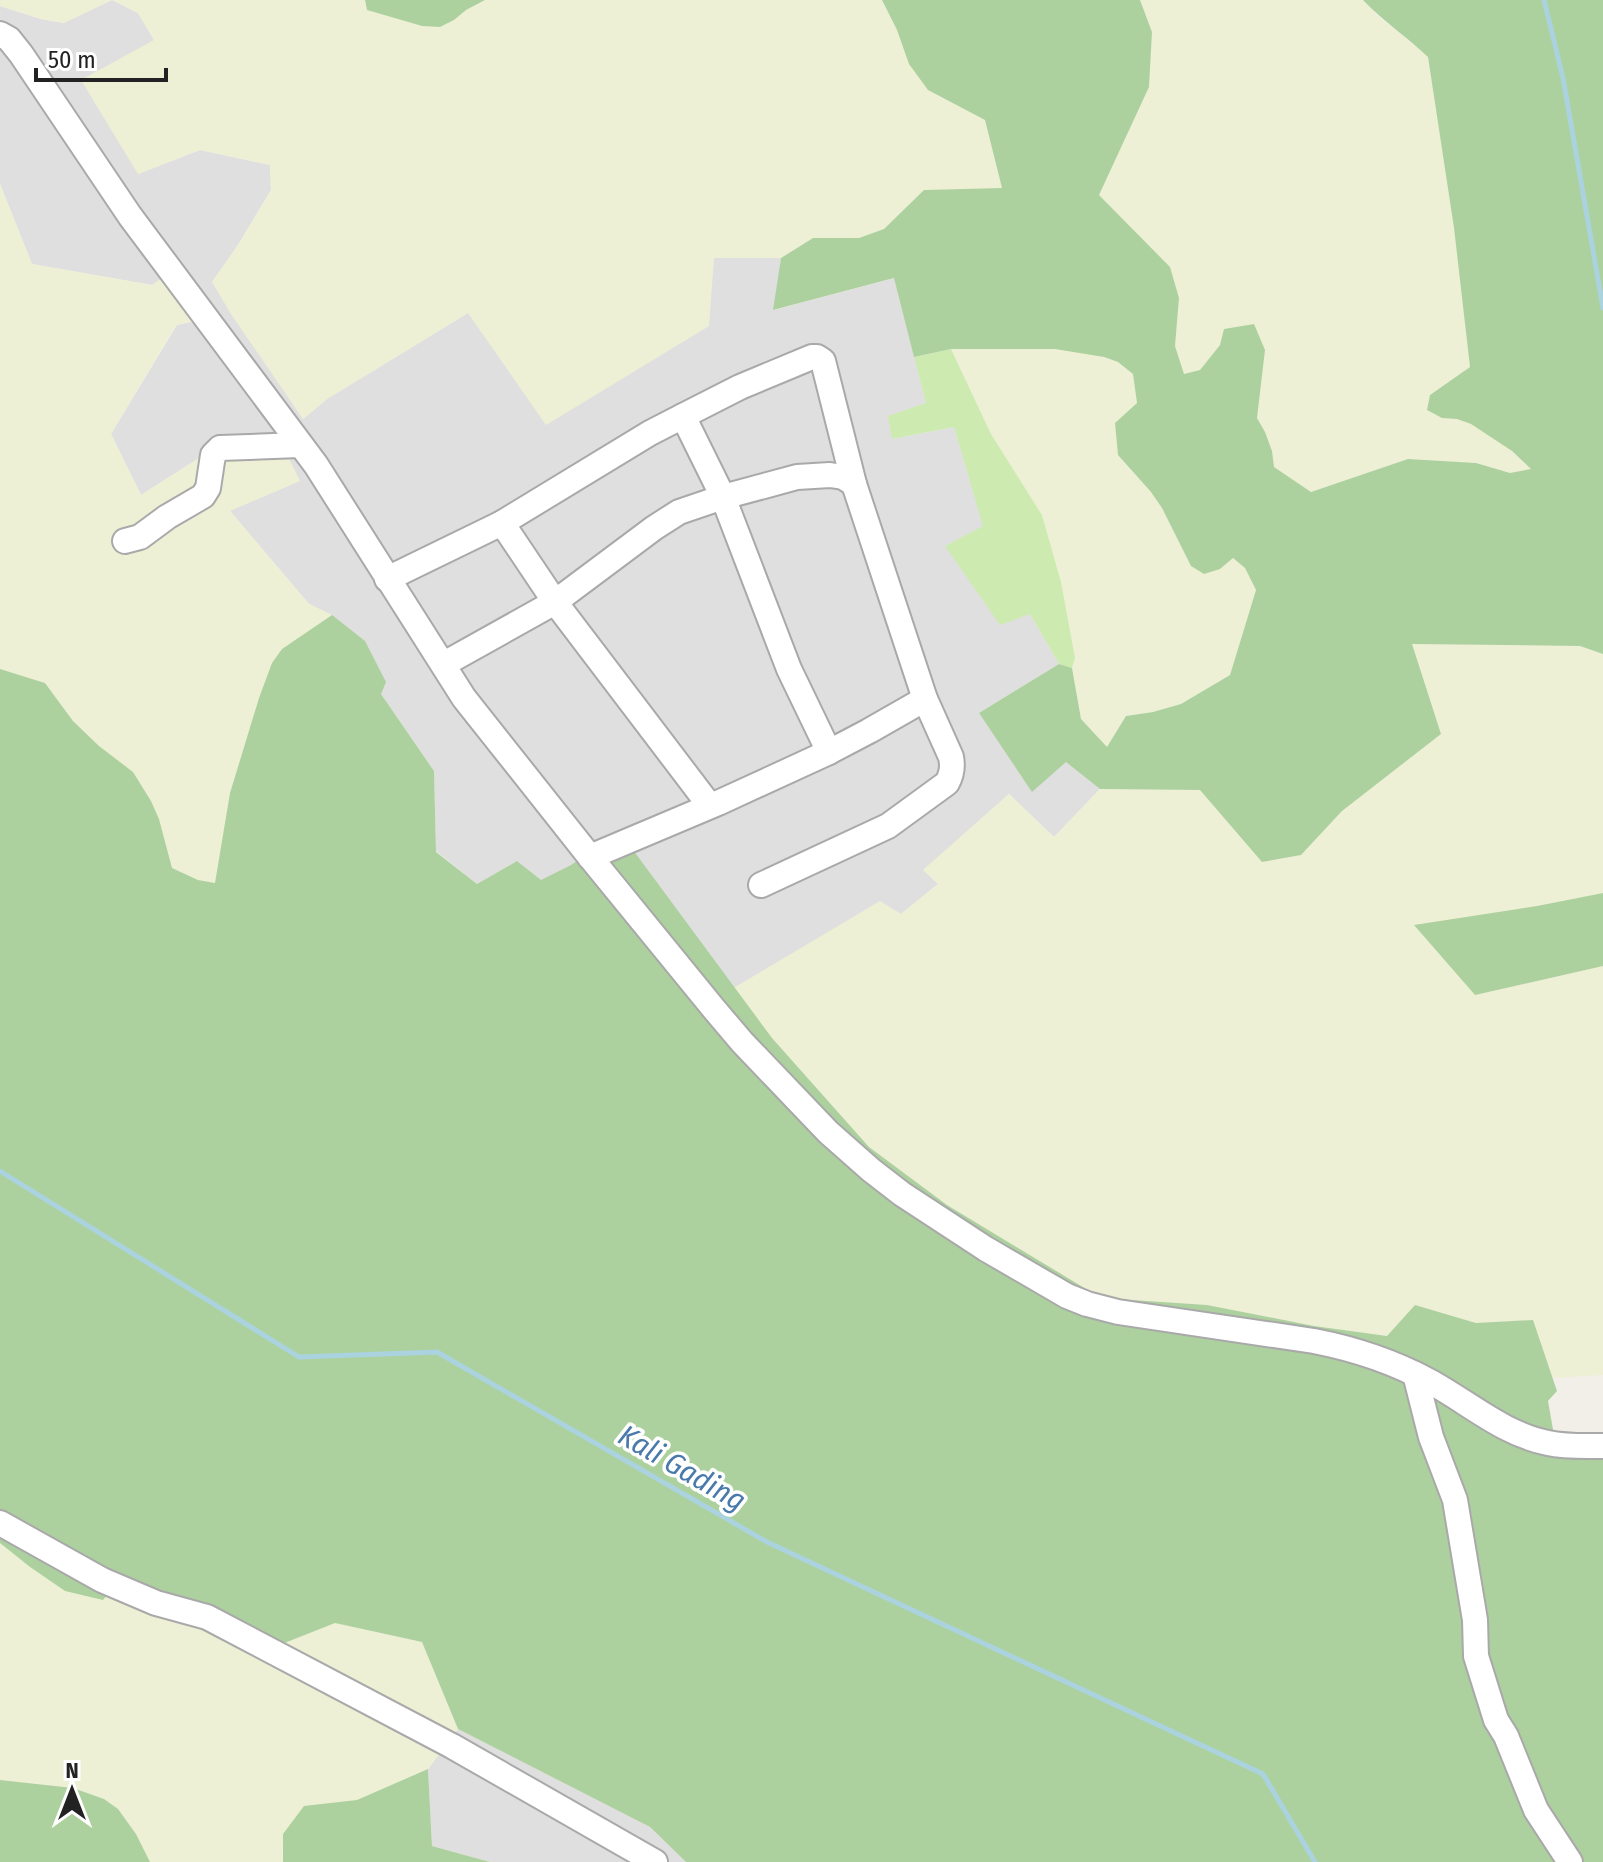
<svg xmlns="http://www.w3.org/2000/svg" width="1603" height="1862" font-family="'Fira Sans Condensed',sans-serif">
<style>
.residential{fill:#e0dfdf}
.farmland{fill:#eef0d5}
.grass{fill:#cdebb0}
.forest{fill:#add19e}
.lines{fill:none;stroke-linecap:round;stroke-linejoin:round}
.stream{stroke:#aad3df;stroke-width:5}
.minor-casing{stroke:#a9a9a9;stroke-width:28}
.minor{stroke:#fff;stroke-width:24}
.labels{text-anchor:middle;stroke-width:7;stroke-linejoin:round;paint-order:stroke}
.water-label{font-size:30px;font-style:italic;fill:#4a7aab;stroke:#fff}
</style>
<rect width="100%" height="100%" fill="#f2efe9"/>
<g class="residential">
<polygon points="112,0 138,13 154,40 138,174 200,150 270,165 271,190 238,245 212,282 303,419 327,399 468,313 714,258 781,258 774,310 895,278 926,403 892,439 954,427 984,527 945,546 1030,614 1059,664 979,713 1032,791 1066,761 1100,789 1054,837 1009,794 924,870 938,884 901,914 880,902 734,988 619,832 571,865 541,881 517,861 477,884 436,851 434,771 381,694 332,615 309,604 230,511 210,451 141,495 111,434 177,325 202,320 152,285 32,264 0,184 0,6 41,19 63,23"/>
<polygon points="458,1729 650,1827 686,1862 490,1862 432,1846 428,1769"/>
</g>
<g class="farmland">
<polygon points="0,0 112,0 64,23 41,19 0,6"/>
<polygon points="113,0 365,0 367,10 422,26 440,27 454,20 466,10 485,0 882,0 928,90 985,120 1002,189 924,190 884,229 859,238 813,238 781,258 714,258 709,326 546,425 468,313 327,399 303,419 231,314 212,282 238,245 271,190 270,165 200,150 138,174 81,80 154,40 138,13"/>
<polygon points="1140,0 1363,0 1379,17 1428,56 1454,228 1470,367 1430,395 1442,418 1457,419 1471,424 1500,441 1531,469 1510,473 1476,463 1408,459 1311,492 1274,467 1272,451 1265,432 1257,418 1265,350 1220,345 1200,370 1184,374 1175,346 1179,298 1099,195 1149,87 1152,33"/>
<polygon points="0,184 32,264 152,285 166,275 203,319 176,325 111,434 141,495 210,451 279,438 300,481 230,511 309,604 332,615 282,649 259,698 230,793 216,883 198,880 172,868 159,819 99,746 73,721 45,683 0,669"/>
<polygon points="951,349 1055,349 1087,353 1118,362 1133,374 1137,403 1118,455 1151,492 1162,508 1191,566 1220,569 1232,558 1245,568 1256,591 1230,675 1181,704 1153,712 1126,716 1107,748 1081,719 1072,668 1075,658 1061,582 1042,515 991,434"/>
<polygon points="1411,644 1580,646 1603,654 1603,893 1537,906 1475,995 1603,966 1603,1375 1553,1378 1532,1320 1476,1323 1415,1305 1387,1336 1314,1326 1207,1305 1101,1298 947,1205 869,1147 772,1038 734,988 880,901 901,914 938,884 923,870 1009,794 1054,837 1100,789 1200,790 1262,862 1301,855 1342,811 1441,734"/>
<polygon points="0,1543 30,1567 65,1591 121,1577 187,1600 277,1646 335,1623 422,1642 458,1729 428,1769 357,1800 304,1807 282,1852 283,1862 150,1862 136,1834 118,1809 104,1799 73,1788 0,1780"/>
</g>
<polygon class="grass" points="951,349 991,434 1042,515 1061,582 1075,658 1072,668 1059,664 1030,614 1000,625 945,546 983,526 954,427 892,439 888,416 926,403 914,357"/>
<g class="forest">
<polygon points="365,0 485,0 466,10 454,20 440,27 422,26 367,10"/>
<path d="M882,0H1140L1152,32L1149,87L1099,195L1170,267L1179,298L1175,346L1184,374L1200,370L1220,345L1224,329L1254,324L1265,350L1257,418L1265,432L1272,451L1274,467L1311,492L1408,459L1476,463L1510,473L1531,469L1512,451L1471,424L1457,419L1442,418L1427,410L1430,395L1470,367L1454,228L1428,57C1407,37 1383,21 1363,0H1603V654L1580,646L1412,644L1441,734L1342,811L1301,855L1262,862L1200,790L1100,789L1066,762L1032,792L979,713L1059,664L1072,668L1081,719L1107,747L1126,716L1153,712L1181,704L1230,675L1256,590L1245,568L1233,558L1220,569L1204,574L1191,566L1162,508L1151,492L1118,455L1115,423L1137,403L1133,374L1118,362L1104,357L1055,349H951L914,357L894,278L773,310L781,258L813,238H859L884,229L924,190L1002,188L985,120L928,90L909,64L897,30Z"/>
<polygon points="332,615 365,641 386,682 381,694 434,771 436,852 477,884 517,861 541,880 571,865 619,831 772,1038 869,1147 947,1205 1101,1298 1207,1305 1314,1326 1387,1336 1415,1305 1476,1323 1533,1320 1557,1391 1548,1401 1557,1452 1603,1454 1603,1862 686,1862 650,1827 458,1729 422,1642 335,1623 277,1646 187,1600 121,1578 103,1600 65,1591 30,1567 0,1543 0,669 45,683 73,721 99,746 133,772 151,801 159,819 172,868 198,880 215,883 230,793 259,698 272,663 282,649"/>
<polygon points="1603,893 1603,966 1475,995 1414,925 1537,906"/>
<polygon points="428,1769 432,1846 490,1862 283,1862 283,1834 304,1806 357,1800"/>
<polygon points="0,1780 73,1788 104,1799 118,1809 136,1834 150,1862 0,1862"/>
</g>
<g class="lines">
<g class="stream">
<polyline points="1544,0 1563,78 1603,308"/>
<polyline points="0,1171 299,1357 437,1352 767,1542 1263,1774 1315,1862"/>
</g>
<defs>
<g id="minor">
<path d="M0,34L9,39L21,54L130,216L316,465L464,698L590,857L714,1009L742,1042L828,1132L871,1170L902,1194L986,1249L1067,1296L1087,1304L1118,1312L1314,1341C1355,1349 1392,1361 1429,1381C1468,1402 1503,1434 1548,1443C1566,1447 1585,1446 1603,1446"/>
<polyline points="502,523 555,602 710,806"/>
<polyline points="125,541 140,537 167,517 203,496 208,488 213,455 220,448 300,445"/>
<polyline points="387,579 502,523 650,433 683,416 740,387 812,357 817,357 823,361 854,484"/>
<path d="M444,664L555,602L654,528L679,512L723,497L797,477L830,475L843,477L854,484L925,699L951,757C953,767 952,774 947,783L888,826L761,885"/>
<polyline points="829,752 869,731 925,699"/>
<polyline points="590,857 718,803 829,752 789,669 723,497 683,416"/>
<polyline points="1415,1374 1431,1437 1455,1500 1475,1620 1476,1656 1496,1720 1506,1736 1536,1810 1570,1862"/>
<polyline points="0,1523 102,1580 156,1603 207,1617 452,1746 655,1862"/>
</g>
</defs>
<use href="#minor" class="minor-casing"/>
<use href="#minor" class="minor"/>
</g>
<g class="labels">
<g class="water-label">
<text transform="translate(682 1468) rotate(30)" y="10">Kali Gading</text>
</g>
</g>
<g transform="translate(72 1790)" stroke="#ffffff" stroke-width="6" paint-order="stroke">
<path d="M0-6L14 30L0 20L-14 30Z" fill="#222222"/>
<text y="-12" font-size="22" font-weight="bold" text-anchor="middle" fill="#222222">N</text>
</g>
<path d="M36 68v12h130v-12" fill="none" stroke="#222222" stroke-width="4"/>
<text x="48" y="68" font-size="24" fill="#222222" stroke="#ffffff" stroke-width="6" paint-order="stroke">50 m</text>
</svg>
